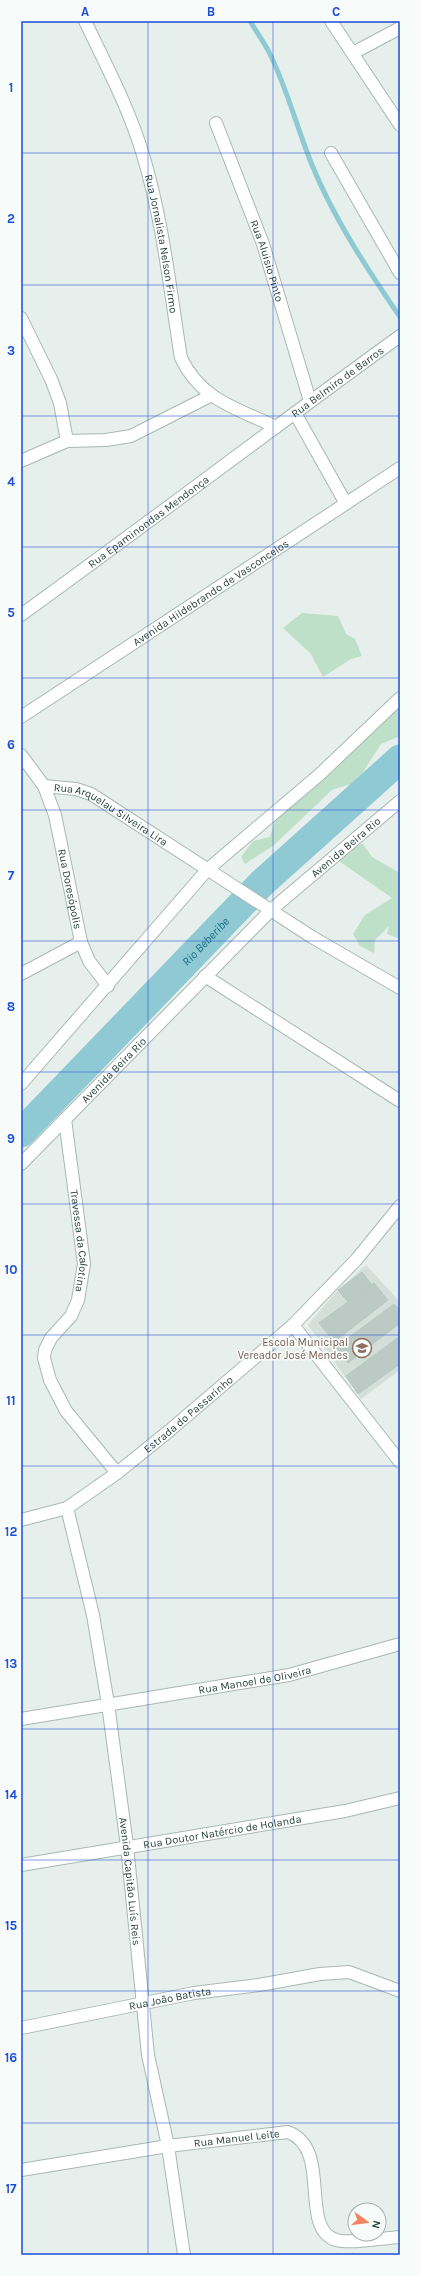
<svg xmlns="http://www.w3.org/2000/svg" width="421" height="2276" font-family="Karla,sans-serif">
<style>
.built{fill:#d4dfda}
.green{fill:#bfe0c8}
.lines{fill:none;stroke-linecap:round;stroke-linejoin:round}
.stream{stroke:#8ec9d4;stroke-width:5}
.river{stroke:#8ec9d4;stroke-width:29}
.building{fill:#bbcac4;stroke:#b8c9c2}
.minor-casing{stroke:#a8b8b2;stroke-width:14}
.minor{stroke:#fff;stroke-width:12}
.grid{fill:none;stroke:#1d4ed8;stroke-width:1;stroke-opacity:0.55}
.labels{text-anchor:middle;stroke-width:3.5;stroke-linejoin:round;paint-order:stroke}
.street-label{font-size:11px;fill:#24423a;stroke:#f7fbf9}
.education-label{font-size:11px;fill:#785e54;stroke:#f7fbf9;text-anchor:end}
.water-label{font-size:12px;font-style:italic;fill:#1c6f80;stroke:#f7fbf9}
.neatline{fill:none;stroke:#1d4ed8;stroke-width:1.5}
.grid-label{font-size:13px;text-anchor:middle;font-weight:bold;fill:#1d4ed8}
</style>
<rect width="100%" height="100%" fill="#e6efeb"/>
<polygon class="built" points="366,1265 400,1302 400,1370 361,1399 308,1325 333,1295"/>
<g class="green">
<polygon points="302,613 338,616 346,634 355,639 362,656 351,659 323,677 311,654 283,628"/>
<polygon points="400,704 400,736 381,744 357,782 332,790 273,846 245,864 241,857 253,841 270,837 275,820"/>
<polygon points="363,844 372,857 400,873 400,939 387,934 389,926 375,940 374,953 360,946 353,934 365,915 392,898 339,861 356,845"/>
</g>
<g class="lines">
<path class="stream" d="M250,21C256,31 263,41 269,52C287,88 297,128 312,165C334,219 368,270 400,317"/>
<path class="river" id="s1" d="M21,1133L262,883L400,759"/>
</g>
<g class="building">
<polygon points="362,1272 372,1285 348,1302 338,1290"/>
<polygon points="374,1283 388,1300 334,1342 319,1323"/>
<polygon points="394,1304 400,1310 400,1323 348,1363 336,1347"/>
<polygon points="400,1336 400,1364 358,1394 346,1376"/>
</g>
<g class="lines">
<defs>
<g id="minor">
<path id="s2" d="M85,21C106,65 129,108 143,155C163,221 170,290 181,358C201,400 236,408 276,427"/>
<polyline points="331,21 400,125"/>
<polyline points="353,53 400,28"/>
<path id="s3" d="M216,123L263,244L310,401"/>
<polyline points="331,153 400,273"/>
<polyline points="21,318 51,379 60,403 67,441"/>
<polyline points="295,413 345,502"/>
<polyline points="21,461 67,441 106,440 131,436 210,396"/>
<path id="s4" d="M21,615C148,523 273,428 400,336"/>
<path id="s5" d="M21,717L400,468"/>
<path id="s6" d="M21,755L44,786L55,815L81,942L89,961L108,986"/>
<path id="s7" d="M44,786L76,789L91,794L312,937L400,988"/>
<polyline points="21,974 81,942"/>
<polyline points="205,976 400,1101"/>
<polyline points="21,1084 207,870 319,775 400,698"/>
<path id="s8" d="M65,1119L84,1264L78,1300L71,1316L51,1338L45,1350L44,1358L50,1380L66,1411L117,1473"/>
<path id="s9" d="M21,1164L271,910L400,801"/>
<polyline points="293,1325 400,1462"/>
<path id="s10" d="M67,1508L93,1615L108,1704L127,1846L148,2055L168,2146L184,2255"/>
<path id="s11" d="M21,1520L67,1508L117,1473L169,1431L293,1325L356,1260L400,1206"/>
<path id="s12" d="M21,1719L289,1675L400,1644"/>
<path id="s13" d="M21,1865L345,1811L400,1798"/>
<path id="s14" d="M21,2028L194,1993L259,1985L320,1974L349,1972L400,1991"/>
<path id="s15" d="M21,2170L168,2146L288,2132C333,2149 298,2228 336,2240C352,2244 382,2238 400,2237"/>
</g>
</defs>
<use href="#minor" class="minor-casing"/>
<use href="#minor" class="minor"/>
</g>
<path class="grid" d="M148,21V2255M273,21V2255M21,153H400M21,285H400M21,416H400M21,547H400M21,678H400M21,810H400M21,941H400M21,1072H400M21,1204H400M21,1335H400M21,1466H400M21,1598H400M21,1729H400M21,1860H400M21,1991H400M21,2123H400"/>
<defs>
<symbol id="school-ring" viewBox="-11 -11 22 22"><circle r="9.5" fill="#f7fbf9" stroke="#8d6e63" stroke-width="1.5"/><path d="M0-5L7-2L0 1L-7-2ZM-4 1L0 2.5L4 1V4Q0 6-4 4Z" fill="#8d6e63"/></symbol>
</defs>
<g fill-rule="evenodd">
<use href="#school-ring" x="351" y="1337" width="22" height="22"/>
</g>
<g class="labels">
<g class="street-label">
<text dy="4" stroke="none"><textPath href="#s2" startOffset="237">Rua Jornalista Nelson Firmo</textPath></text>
<text dy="4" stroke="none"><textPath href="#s3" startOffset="147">Rua Aluisio Pinto</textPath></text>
<text dy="4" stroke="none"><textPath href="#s4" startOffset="393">Rua Belmiro de Barros</textPath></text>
<text dy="4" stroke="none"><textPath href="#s4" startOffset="158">Rua Epaminondas Mendonça</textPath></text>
<text dy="4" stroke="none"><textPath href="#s5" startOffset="227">Avenida Hildebrando de Vasconcelos</textPath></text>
<text dy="4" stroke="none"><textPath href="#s7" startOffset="74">Rua Arquelau Silveira Lira</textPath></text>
<text dy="4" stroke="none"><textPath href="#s9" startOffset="454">Avenida Beira Rio</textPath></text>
<text dy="4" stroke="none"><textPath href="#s6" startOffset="145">Rua Doresópolis</textPath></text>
<text dy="4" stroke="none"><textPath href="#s9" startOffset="132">Avenida Beira Rio</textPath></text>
<text dy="4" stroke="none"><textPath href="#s8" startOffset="123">Travessa da Calotina</textPath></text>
<text dy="4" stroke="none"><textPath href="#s11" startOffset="201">Estrada do Passarinho</textPath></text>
<text dy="4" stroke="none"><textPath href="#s12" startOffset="237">Rua Manoel de Oliveira</textPath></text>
<text dy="4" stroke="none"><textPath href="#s13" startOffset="204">Rua Doutor Natércio de Holanda</textPath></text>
<text dy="4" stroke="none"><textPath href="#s10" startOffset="379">Avenida Capitão Luís Reis</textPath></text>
<text dy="4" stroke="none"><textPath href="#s14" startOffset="152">Rua João Batista</textPath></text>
<text dy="4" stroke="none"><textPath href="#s15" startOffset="218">Rua Manuel Leite</textPath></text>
</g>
<g class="education-label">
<text x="348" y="1346">Escola Municipal<tspan x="348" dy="13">Vereador José Mendes</tspan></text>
</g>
<g class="water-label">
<text dy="4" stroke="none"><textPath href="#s1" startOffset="266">Rio Beberibe</textPath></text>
</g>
</g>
<rect width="421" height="2276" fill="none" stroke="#f7fbf9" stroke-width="44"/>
<g transform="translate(367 2222) rotate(104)"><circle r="19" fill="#f7fbf9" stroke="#a3b1ad"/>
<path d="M0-3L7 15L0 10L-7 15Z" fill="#f4845f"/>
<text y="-6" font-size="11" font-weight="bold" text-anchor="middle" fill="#24423a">N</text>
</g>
<rect x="22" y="22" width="377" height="2232" class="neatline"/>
<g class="grid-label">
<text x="85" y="16">A</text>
<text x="211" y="16">B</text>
<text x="336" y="16">C</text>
<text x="11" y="92">1</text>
<text x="11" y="223">2</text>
<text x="11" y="355">3</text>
<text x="11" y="486">4</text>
<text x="11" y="617">5</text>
<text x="11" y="749">6</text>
<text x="11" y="880">7</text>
<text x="11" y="1011">8</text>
<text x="11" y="1143">9</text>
<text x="11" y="1274">10</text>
<text x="11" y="1405">11</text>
<text x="11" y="1536">12</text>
<text x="11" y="1668">13</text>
<text x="11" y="1799">14</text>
<text x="11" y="1930">15</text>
<text x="11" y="2062">16</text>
<text x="11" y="2193">17</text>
</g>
</svg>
